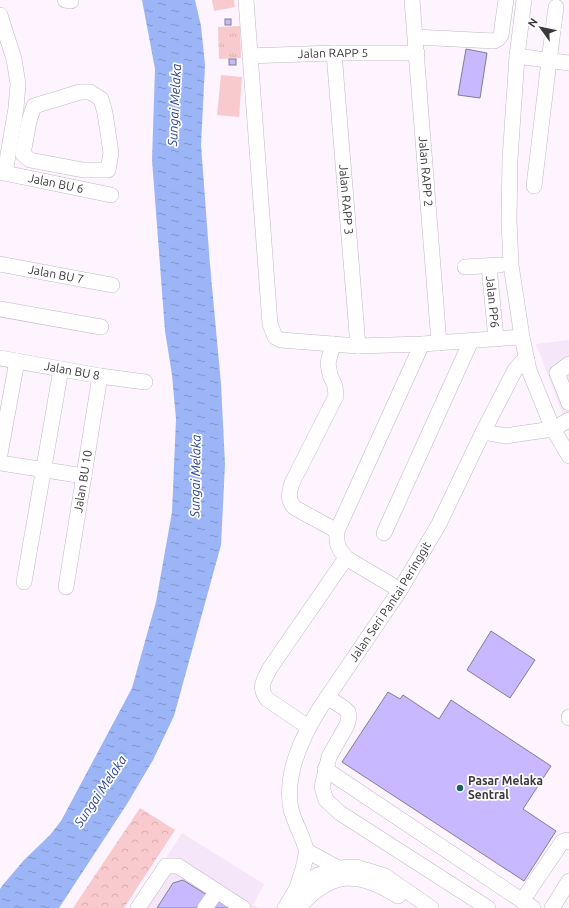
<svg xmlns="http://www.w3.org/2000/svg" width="569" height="908" font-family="Ubuntu,sans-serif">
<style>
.built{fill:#f6e6fa}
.grass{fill:url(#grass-tufts)}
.park{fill:url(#park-crowns)}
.pitch{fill:#f9cacd}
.water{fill:url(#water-ripples)}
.building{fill:#c7b8ff;stroke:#817f8d}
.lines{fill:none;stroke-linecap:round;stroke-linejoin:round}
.minor-casing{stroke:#c1b7c3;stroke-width:16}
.minor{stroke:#fff;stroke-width:15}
.poi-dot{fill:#17645f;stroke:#fff;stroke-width:1.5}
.labels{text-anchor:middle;stroke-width:3.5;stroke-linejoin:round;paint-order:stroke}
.street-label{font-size:12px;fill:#3b373c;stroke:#fff}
.poi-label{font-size:12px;font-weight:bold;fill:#3b373c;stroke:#fff;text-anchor:start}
.water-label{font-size:13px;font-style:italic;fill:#2b428f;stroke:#fff}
</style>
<defs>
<pattern id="grass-tufts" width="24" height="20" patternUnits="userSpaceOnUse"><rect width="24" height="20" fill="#f9cacd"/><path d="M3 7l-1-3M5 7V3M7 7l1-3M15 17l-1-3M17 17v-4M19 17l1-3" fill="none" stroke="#d6aeb1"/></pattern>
<pattern id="park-crowns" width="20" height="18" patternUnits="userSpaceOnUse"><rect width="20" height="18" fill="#f9cacd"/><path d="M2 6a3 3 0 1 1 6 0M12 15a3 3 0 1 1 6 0" fill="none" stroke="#d6aeb1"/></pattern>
<pattern id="water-ripples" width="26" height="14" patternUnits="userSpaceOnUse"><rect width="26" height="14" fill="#9bb5f7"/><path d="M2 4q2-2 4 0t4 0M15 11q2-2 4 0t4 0" fill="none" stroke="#8094c9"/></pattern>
</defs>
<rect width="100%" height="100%" fill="#fdf4ff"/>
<g class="built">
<polygon points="569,340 569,431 536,344"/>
<polygon points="182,833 264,884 253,905 259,908 133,908"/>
</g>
<polygon class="grass" points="240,26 241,58 219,59 218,27"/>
<polygon class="park" points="140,808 175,830 124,908 73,908"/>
<g class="pitch">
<polygon points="212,0 234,0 235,7 214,11"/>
<polygon points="221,75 242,77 239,117 217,115"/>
</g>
<polygon class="water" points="142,0 195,0 201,26 205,65 201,145 210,265 221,384 225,464 221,545 174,716 153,760 127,804 59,908 0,908 0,889 2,886 24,860 50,835 61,821 132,688 156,602 172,512 176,419 172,375 165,331 152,160 155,69"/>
<g class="building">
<rect x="225" y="19" width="6" height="6"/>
<polygon points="466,49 487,53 480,98 458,95"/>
<rect x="229" y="59" width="7" height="6"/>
<polygon points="491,631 535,660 510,698 467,670"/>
<polygon points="388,692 400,699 403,695 439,719 451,700 551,766 523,809 556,831 524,881 342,762"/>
<polygon points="183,880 207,895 199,908 157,908 173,883"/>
<polygon points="214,899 231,908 208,908"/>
</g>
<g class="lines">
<defs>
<g id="minor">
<polyline points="65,0 71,1 71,0"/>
<polyline points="246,0 270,324 275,337 281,340 358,346 422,344 522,337"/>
<path id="s1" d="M412,0L439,343"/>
<polyline points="524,0 517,56 510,159 509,220 511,265 522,337 529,370 553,429 569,456"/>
<polyline points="0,15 14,59 18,84 16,108 5,173"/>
<polyline points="416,37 494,41 498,39 501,35 506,0"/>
<path id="s2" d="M334,53L358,346"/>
<path id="s3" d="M250,56L334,53H417"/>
<polyline points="517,56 569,63"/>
<polygon points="80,92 90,92 101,99 105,113 111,153 108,170 83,170 30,160 23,154 29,121 34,106"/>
<path id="s4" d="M0,172L111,195"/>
<polyline points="534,186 549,61 556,7"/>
<path id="s5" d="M0,264L112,285"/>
<path id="s6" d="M489,266L496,339"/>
<polyline points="465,267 500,265"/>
<polyline points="0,309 101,327"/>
<path d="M333,344L328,363L330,375L335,386L336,396L292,483C289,493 287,500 295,508L337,531"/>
<path id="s7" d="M0,358L100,376L145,382"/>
<polyline points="569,364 557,373 569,403"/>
<polyline points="483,432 506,436 518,434 553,429 569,420"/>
<polyline points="0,454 17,361"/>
<polyline points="0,463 84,476"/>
<polyline points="384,533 471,341"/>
<polyline points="24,582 61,369"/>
<path id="s8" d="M66,587L100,376"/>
<path d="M400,590L346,558C338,548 336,544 337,531L422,344"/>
<polyline points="327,697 344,708 348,712 349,717 347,725 329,757 322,787 326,800 340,813 488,908"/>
<polyline points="569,718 569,717"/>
<path d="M308,727L267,699C258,687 264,680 270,668L346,558"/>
<polyline points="325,769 533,908"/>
<polyline points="307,851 338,868"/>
<path id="s9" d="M297,888C300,877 306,863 306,852C307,845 293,820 291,809C284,774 302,737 320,708L400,590L439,524L483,432L515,370L522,362L527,360"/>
<polyline points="522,901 562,842 567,840 569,842"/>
<polyline points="138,908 166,866 178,866 243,908"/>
<polyline points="205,908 217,891"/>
<polyline points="285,908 297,888 318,875 338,868 356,867 385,876 431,908"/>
<path d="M298,908C331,871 357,870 398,896"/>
<polyline points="552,908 569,881"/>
</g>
</defs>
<use href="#minor" class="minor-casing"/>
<use href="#minor" class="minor"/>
</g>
<circle class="poi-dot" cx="460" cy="788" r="4"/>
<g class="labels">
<g class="street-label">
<text dy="4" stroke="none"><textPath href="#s3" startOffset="83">Jalan RAPP 5</textPath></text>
<text dy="4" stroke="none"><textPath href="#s1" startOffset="172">Jalan RAPP 2</textPath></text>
<text dy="4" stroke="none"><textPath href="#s4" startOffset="57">Jalan BU 6</textPath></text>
<text dy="4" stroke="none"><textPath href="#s2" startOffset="147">Jalan RAPP 3</textPath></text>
<text dy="4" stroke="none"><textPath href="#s5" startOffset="57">Jalan BU 7</textPath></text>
<text dy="4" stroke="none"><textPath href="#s6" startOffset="36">Jalan PP6</textPath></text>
<text dy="4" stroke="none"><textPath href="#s7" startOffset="73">Jalan BU 8</textPath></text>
<text dy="4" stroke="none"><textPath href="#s8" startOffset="107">Jalan BU 10</textPath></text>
<text dy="4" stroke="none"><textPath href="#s9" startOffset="318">Jalan Seri Pantai Peringgit</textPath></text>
</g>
<g class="poi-label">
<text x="468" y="785">Pasar Melaka<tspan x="468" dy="14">Sentral</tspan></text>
</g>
<g class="water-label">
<text transform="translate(174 105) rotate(-87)" y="5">Sungai Melaka</text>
<text transform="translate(195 476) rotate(-89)" y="5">Sungai Melaka</text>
<text transform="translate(100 791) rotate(-56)" y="5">Sungai Melaka</text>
</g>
</g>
<g transform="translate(541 28) rotate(303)" stroke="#ffffff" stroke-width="3" paint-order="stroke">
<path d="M0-3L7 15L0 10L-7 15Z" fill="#3b373c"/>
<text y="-6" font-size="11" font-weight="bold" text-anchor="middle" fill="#3b373c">N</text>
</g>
</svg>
